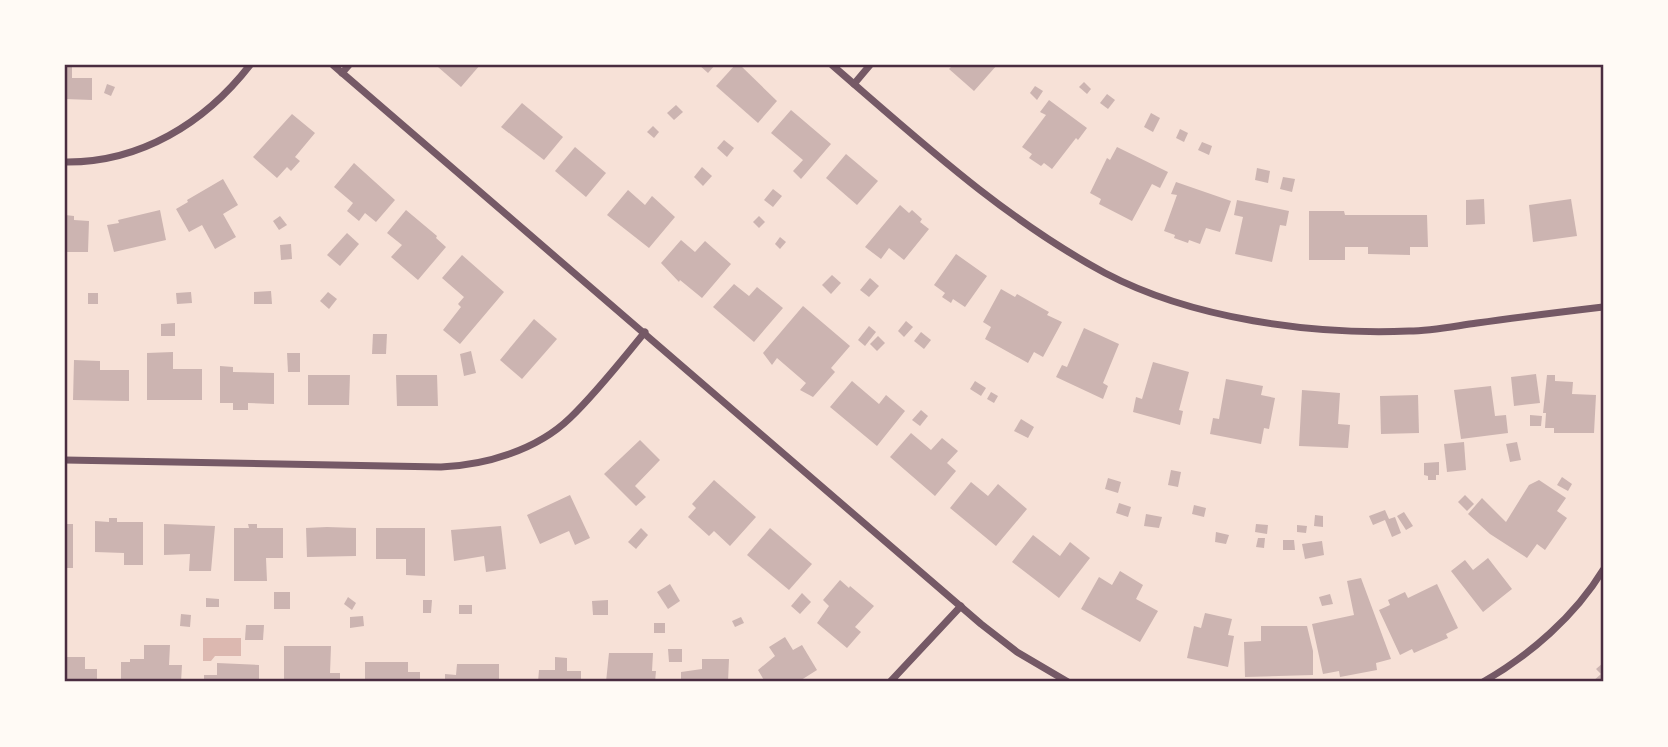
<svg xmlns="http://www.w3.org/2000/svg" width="1668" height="747" font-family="Manrope,sans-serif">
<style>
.water{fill:#dcb8b0}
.building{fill:#ccb4b1}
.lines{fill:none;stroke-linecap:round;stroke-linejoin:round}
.minor{stroke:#755966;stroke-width:7}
.neatline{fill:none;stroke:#4a2c40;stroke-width:2.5}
</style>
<rect width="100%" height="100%" fill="#f7e1d7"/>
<polygon class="water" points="203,638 241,638 241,656 215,656 211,661 203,661"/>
<g class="building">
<polygon points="65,65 72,65 72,78 92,78 92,100 65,99"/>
<polygon points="439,65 480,65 461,87 438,67"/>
<polygon points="699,65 715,65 708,73"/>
<polygon points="735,65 740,65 777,101 758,123 716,86"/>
<polygon points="953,65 997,65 974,91 949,69"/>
<polygon points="1084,82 1091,89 1087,94 1079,87"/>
<polygon points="107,84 115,87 111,96 104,93"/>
<polygon points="1035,86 1043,91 1037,100 1030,93"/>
<polygon points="1107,94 1115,100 1108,109 1100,103"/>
<polygon points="1049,100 1087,128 1078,140 1076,138 1052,169 1044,163 1041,166 1029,158 1032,154 1022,147 1046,115 1040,112"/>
<polygon points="522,103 563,137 544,160 501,127"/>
<polygon points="676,105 683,112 674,120 667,113"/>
<polygon points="791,110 831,144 801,179 793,171 803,160 771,133"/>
<polygon points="1151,113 1160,118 1153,132 1144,127"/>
<polygon points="292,114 315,133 295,157 300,161 291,171 287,167 277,178 253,157"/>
<polygon points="653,126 659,132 654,138 647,132"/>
<polygon points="1180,129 1188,133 1184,142 1176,138"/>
<polygon points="724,140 734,148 727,157 717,148"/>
<polygon points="1202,142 1212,146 1209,155 1198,150"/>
<polygon points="575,147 606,173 586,197 555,171"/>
<polygon points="1117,147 1168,172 1160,188 1152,184 1132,221 1099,204 1101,199 1090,193 1107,158 1110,160"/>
<polygon points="846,154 878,181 857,205 826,178"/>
<polygon points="354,163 395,200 376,222 365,213 359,221 347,211 353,203 334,187"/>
<polygon points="702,167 712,176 703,186 694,177"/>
<polygon points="1257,168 1270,171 1268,183 1255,180"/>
<polygon points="1283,177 1295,179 1292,192 1280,189"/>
<polygon points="223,179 238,205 223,214 236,237 215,249 202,225 189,232 176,209 188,202 187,200"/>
<polygon points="1176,182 1231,201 1220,232 1206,228 1200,244 1189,240 1188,243 1174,238 1175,235 1164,231 1177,195 1171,194"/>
<polygon points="773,189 782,196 773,207 764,200"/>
<polygon points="628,190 645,205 652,196 675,217 649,248 607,215"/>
<polygon points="1484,199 1485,224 1466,225 1466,200"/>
<polygon points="1571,199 1577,236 1533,242 1529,205"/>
<polygon points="1237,200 1289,211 1286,226 1280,225 1272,262 1235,254 1243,217 1234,215"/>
<polygon points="900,205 909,213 912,210 922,219 920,222 929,229 904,260 889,248 881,259 865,247"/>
<polygon points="160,210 166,240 114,252 107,225 119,223 118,220"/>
<polygon points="406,210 437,236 436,238 446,247 418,280 391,257 402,245 387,233"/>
<polygon points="1309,211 1344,211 1345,215 1427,215 1428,247 1410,247 1410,255 1368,254 1368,247 1345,247 1345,260 1309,260"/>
<polygon points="65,215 74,216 74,220 89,221 88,252 65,252"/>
<polygon points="280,216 287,225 279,230 273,221"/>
<polygon points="759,216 765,222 759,228 753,222"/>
<polygon points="347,233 359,244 340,266 327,255"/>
<polygon points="780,237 786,242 780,249 775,244"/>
<polygon points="681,240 695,252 705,241 731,264 702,298 680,280 679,282 661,263"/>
<polygon points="291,244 292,259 281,260 280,245"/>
<polygon points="956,254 987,276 965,307 953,299 951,303 942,297 945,293 934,285"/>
<polygon points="462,255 504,292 460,344 443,330 461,307 458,304 464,297 442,278"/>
<polygon points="832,275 841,283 831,294 822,285"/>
<polygon points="870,278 879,286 869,297 860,290"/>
<polygon points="734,284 749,296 757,287 783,308 754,342 713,307"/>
<polygon points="1001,289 1015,297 1017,294 1049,312 1047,315 1062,322 1043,357 1034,352 1028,363 985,339 991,327 983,322"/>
<polygon points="271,291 272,304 254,304 254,292"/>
<polygon points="191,292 192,303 177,304 176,293"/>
<polygon points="328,292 337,299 329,309 320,301"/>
<rect x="88" y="293" width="10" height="11"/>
<polygon points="803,306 850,346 831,368 835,372 813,397 800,390 806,383 777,358 772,365 763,353"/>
<polygon points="534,319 557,339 522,379 500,360"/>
<polygon points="906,321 913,327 904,337 898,331"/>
<polygon points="175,323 175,336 161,336 161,324"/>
<polygon points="869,326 876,332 865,346 858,340"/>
<polygon points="1084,328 1119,344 1103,383 1108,386 1103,399 1056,377 1062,365 1067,367"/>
<polygon points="921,332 931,340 924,349 914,341"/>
<polygon points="373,334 387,334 386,354 372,354"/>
<polygon points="878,336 885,343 877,351 870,344"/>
<polygon points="471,351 476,373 464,376 460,354"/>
<polygon points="173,352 173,369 202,369 202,400 147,400 147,353"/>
<polygon points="287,353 300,353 300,372 288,372"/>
<polygon points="74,360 100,361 100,370 129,370 129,401 73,400"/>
<polygon points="1153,362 1189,372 1179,410 1183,411 1180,425 1133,412 1136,397 1142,399"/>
<polygon points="220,366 233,367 233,372 274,373 274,404 248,403 248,410 233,410 233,403 220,403"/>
<polygon points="1536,374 1540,403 1514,406 1511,377"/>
<polygon points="308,375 350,375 349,405 308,405"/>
<polygon points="396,375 437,375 438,406 397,406"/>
<polygon points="1547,375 1555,375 1555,381 1573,382 1572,394 1596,395 1594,433 1554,433 1554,428 1545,428 1546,413 1543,413"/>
<polygon points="1226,379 1263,386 1261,395 1275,398 1269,429 1264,428 1261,444 1210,434 1213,418 1219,419"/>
<polygon points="852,381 879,404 886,395 905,411 877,446 830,407"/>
<polygon points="975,381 986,388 981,396 970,389"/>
<polygon points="1491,386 1495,416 1506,415 1508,433 1461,439 1454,390"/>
<polygon points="1302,390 1340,393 1338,424 1350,425 1348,448 1299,446"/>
<polygon points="991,392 998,396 994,403 987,399"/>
<polygon points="1418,395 1419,433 1381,434 1380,396"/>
<polygon points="921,410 928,416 920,426 912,420"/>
<polygon points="1530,415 1542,416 1541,426 1530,426"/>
<polygon points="1021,419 1034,427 1028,438 1014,431"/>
<polygon points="911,433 931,450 942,438 958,451 947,463 956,471 935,496 890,457"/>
<polygon points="640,440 660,460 635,486 646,497 636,506 604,474"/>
<polygon points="1464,442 1466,470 1447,472 1444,444"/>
<polygon points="1517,442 1521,460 1510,462 1506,444"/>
<polygon points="1439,462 1439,475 1436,475 1436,480 1428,480 1428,476 1424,475 1424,463"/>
<polygon points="1171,470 1181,472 1178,487 1168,485"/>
<polygon points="1562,477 1572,484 1568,491 1557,485"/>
<polygon points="1108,478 1121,482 1118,493 1105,489"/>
<polygon points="714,480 756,517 730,546 714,531 709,536 688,517 696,508 692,504"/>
<polygon points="1539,480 1566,498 1557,511 1567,518 1545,550 1537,544 1527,558 1490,534 1468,514 1482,498 1506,522 1529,485"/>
<polygon points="971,482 988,496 998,484 1027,509 996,546 950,508"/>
<polygon points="570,495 590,538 575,545 569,531 540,544 527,515"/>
<polygon points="1465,495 1474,504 1467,511 1458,502"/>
<polygon points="1119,503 1131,507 1128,517 1116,513"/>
<polygon points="1194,505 1206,508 1204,517 1192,514"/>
<polygon points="1385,510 1389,519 1395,517 1401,533 1392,537 1385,520 1373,525 1369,516"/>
<polygon points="1404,512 1413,526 1406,530 1397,516"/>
<polygon points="1146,514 1162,517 1159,528 1144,526"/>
<polygon points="1315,515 1323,516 1323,527 1314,526"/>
<polygon points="109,518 117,518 117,522 143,522 143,565 124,565 124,553 95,552 95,521 109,522"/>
<rect x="65" y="524" width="8" height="44"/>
<polygon points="164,524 215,526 211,571 189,571 190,554 164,555"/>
<polygon points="248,524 257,524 257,528 283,528 283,558 266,558 267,581 234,581 234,528 249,528"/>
<polygon points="1256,524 1268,525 1267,534 1255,532"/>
<polygon points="1297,525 1307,526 1306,533 1297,532"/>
<polygon points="501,526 506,569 486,572 484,556 454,561 451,530"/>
<polygon points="327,527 356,528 356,556 307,557 306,528"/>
<polygon points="376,528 425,528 425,576 406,575 406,559 376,559"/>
<polygon points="641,528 648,535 636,549 628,542"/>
<polygon points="770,528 812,564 789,590 747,555"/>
<polygon points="1216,532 1229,535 1226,544 1215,542"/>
<polygon points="1033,535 1060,556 1070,542 1090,558 1059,598 1012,562"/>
<polygon points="1258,538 1265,538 1264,548 1256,547"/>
<polygon points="1283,540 1294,540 1295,550 1283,550"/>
<polygon points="1322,541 1324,555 1305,559 1302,544"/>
<polygon points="1488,558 1512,589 1483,612 1451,571 1465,560 1473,570"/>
<polygon points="1120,571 1143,585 1136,599 1158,611 1140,642 1081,609 1099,577 1112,585"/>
<polygon points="1361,578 1391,659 1376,663 1377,670 1340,677 1339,671 1323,674 1312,624 1354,615 1347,581"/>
<polygon points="840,580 849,588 850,586 874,606 855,627 861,632 847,648 817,623 829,606 823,600"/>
<polygon points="670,584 680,601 668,609 657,592"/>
<polygon points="1437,584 1458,628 1446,634 1448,638 1414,653 1412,649 1400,655 1379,610 1390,605 1388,600 1405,592 1408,598"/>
<rect x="274" y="592" width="16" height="17"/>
<polygon points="802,593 811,602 800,614 791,606"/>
<polygon points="1330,594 1333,604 1322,606 1319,597"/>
<polygon points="348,597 356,603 352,610 344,604"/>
<polygon points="206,598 219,599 219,607 206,607"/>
<polygon points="423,600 432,600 431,613 423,613"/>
<polygon points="608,600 608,615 593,615 592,601"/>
<rect x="459" y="605" width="13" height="9"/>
<polygon points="1205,613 1232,619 1228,635 1234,636 1228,667 1187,658 1194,626 1201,628"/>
<polygon points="181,614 191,615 190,627 180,626"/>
<polygon points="363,616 364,626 350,628 350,617"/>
<polygon points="741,617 744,623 735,627 732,621"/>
<rect x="654" y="623" width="11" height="10"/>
<polygon points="246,625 264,625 263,640 245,640"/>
<polygon points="1261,626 1307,626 1313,651 1313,675 1245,677 1244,642 1261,641"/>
<polygon points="785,637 793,650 802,645 817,670 798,682 765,682 758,670 775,656 769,647"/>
<polygon points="144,645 170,645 169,665 182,665 181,682 121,682 121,662 130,662 130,659 144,659"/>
<polygon points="284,646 331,646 330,673 340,673 340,682 284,682"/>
<polygon points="668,649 682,649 682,662 669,662"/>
<polygon points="609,653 653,653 652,671 656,671 655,682 606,682"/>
<polygon points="65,657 85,657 85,669 97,669 97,682 65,682"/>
<polygon points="555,657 567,658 567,671 581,671 581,682 538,682 539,670 555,670"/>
<polygon points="702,659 729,659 728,682 681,682 681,672 702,669"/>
<polygon points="365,662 408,662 408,672 420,672 420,682 365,682"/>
<polygon points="217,663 259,665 259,682 204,682 204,675 217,675"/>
<polygon points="1603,663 1603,682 1592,682 1601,674 1596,669"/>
<polygon points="457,664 499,664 499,682 445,682 445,674 456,675"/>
</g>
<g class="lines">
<g class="minor">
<polyline points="333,65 981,624 1017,652 1068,682"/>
<path d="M832,65C919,140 1003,218 1105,273C1192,319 1312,335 1409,331C1432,331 1455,326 1477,323C1519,317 1561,312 1603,307"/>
<polyline points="342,73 349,65"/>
<polyline points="854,84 870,65"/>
<path d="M65,162C140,163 205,123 250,65"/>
<path d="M65,460L441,467C486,465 537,450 570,418C597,392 621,361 645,332"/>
<polyline points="890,682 961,606"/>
<path d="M1483,682C1530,655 1575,616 1603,570"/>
</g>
</g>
<rect width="1668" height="747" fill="none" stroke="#fffaf5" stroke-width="133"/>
<rect x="66" y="66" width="1536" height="614" class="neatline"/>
</svg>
